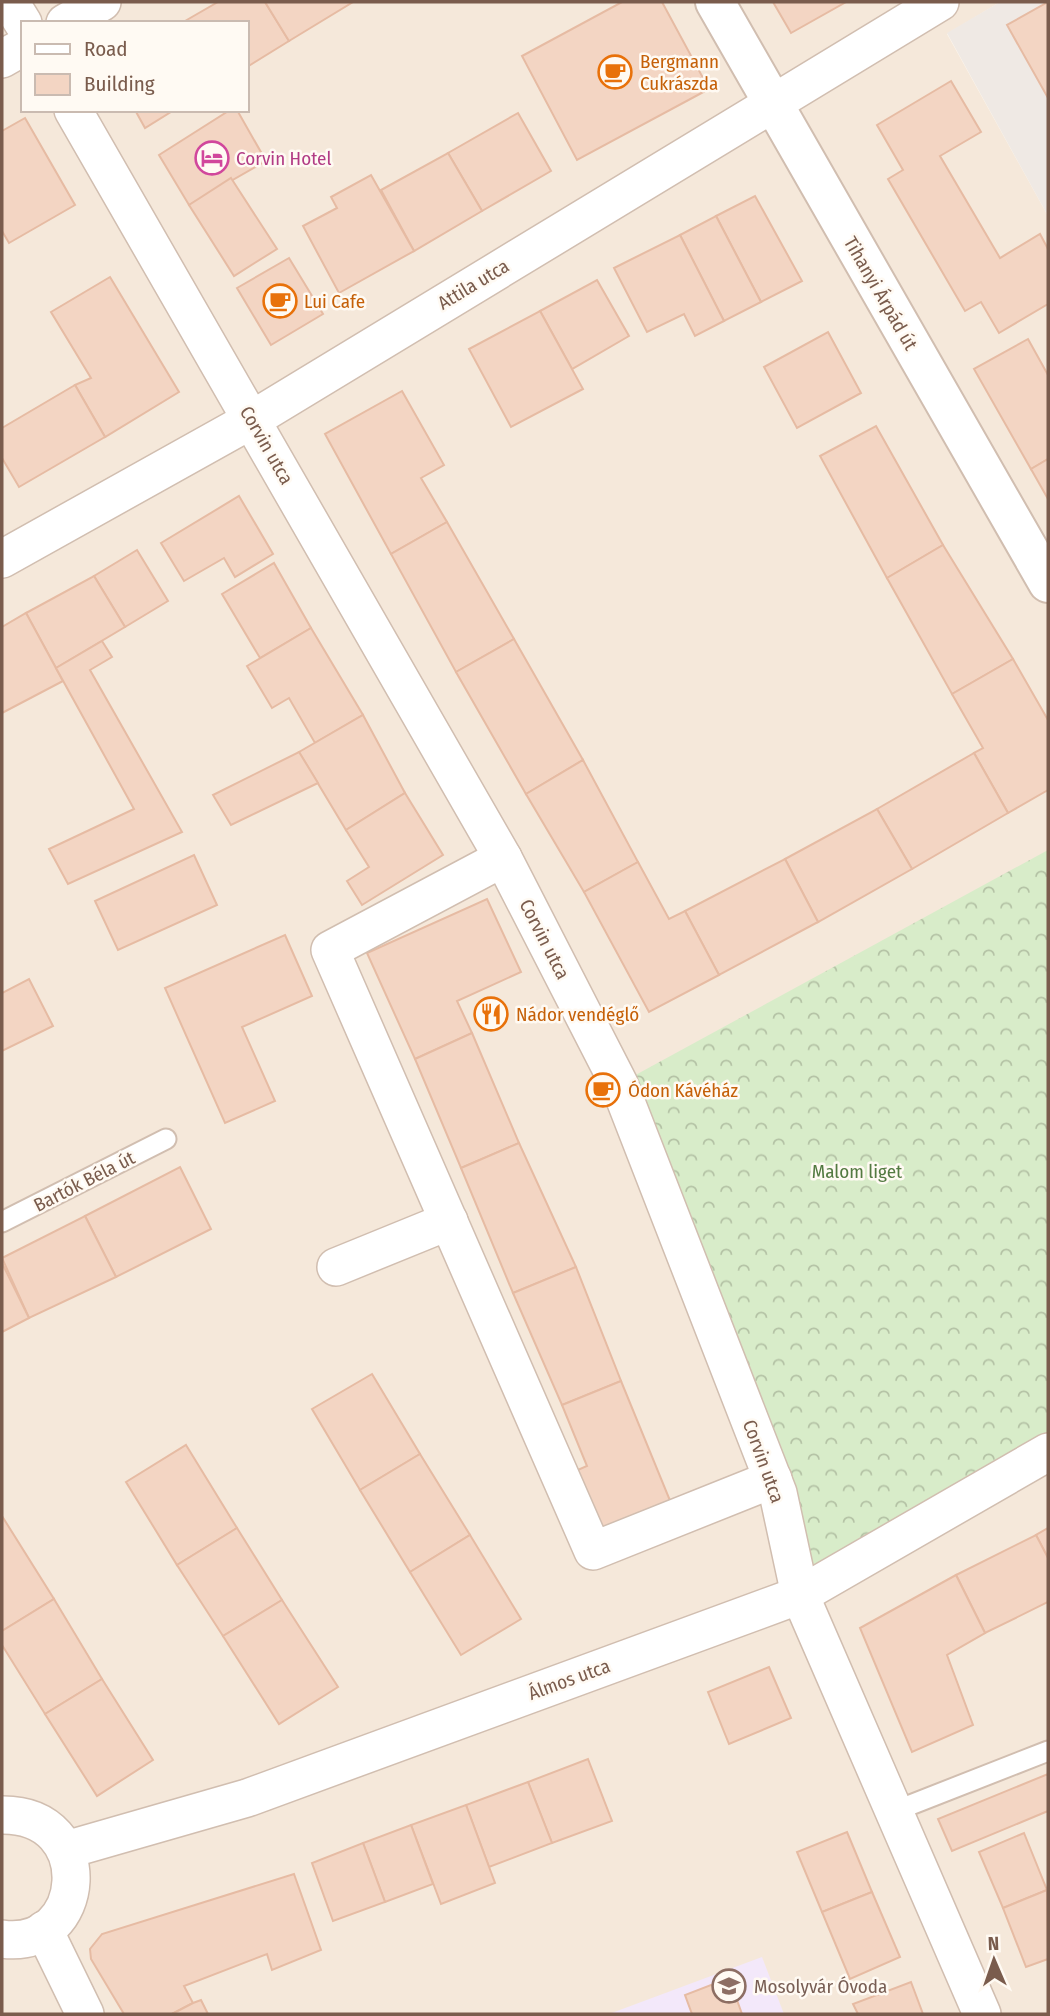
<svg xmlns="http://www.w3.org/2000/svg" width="1050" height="2016" font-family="'Fira Sans Condensed',sans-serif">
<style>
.residential{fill:#f5e8da;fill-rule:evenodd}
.industrial{fill:#efe9e4}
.education{fill:#f3e8fa}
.forest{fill:url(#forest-crowns)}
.building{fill:#f3d5c3;stroke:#e6bba3;stroke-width:2}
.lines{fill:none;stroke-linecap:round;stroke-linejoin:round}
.service-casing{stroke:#d1beb0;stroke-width:23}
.minor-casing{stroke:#d1beb0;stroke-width:40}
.tertiary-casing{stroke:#d1beb0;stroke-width:42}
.service{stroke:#fff;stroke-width:19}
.minor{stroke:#fff;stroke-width:37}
.tertiary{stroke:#fff;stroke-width:38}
.labels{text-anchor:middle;stroke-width:5;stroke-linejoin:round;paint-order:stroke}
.food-label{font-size:19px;fill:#c56008;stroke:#fffaf3;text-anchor:start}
.hotel-label{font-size:19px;fill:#b23c85;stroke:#fffaf3;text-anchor:start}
.street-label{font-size:19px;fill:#7a5c4d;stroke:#fffaf3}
.park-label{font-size:19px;fill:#537a41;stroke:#fffaf3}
.education-label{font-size:19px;fill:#785e54;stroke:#fffaf3;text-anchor:start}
</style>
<defs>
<pattern id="forest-crowns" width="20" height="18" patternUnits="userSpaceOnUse" patternTransform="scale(1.75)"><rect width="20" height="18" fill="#d8ecc9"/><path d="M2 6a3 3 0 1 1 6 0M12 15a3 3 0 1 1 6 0" fill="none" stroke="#b4c2a5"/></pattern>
</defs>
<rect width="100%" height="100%" fill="#fdf6ec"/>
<path class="residential" d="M2,2H1000L947,34L1048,216V2014H2ZM23,23H247V110H23Z"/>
<polygon class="industrial" points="1000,2 1048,2 1048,216 947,33"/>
<polygon class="education" points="762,1957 784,2014 609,2014"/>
<polygon class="forest" points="1048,850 1048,1452 800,1595 619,1084"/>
<g class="building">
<polygon points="218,2 265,2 289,41 247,67 247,23 185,21"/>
<polygon points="265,2 353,2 289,41"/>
<polygon points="622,2 662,2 709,89 577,160 522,56"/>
<polygon points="773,2 846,2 791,33"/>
<polygon points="1048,2 1048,98 1007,25"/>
<polygon points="951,81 981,132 940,156 1000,258 1040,234 1048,249 1048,304 999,333 981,302 965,311 888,179 903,170 877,125"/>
<polygon points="135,110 174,110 145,128"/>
<polygon points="230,110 237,110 266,161 189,205 159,155"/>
<polygon points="518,113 551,171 482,211 448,153"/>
<polygon points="25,118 75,205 9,243 2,231 2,131"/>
<polygon points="448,153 482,211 414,251 381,190"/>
<polygon points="371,175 414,251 339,293 303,226 337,208 331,197"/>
<polygon points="231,178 277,249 234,276 189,205"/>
<polygon points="755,196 802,281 761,302 716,216"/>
<polygon points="716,216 761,302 724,321 680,235"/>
<polygon points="680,235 724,321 695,336 684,314 647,332 614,268"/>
<polygon points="289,258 323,314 271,345 237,288"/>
<polygon points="110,277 179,392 105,437 75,385 91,378 51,312"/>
<polygon points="597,280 629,336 572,369 540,311"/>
<polygon points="540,311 583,389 511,427 469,349"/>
<polygon points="828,332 861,393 797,428 764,367"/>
<polygon points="1028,339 1048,375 1048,459 1031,469 974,369"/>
<polygon points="75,385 105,437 19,487 2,458 2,428"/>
<polygon points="402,391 444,465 421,478 447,522 391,554 325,434"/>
<polygon points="876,426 943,545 887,578 820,456"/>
<polygon points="1048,459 1048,499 1031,469"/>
<polygon points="239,496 273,554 235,577 224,558 184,581 161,543"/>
<polygon points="447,522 514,639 456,672 391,554"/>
<polygon points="943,545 1013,659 952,694 887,578"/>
<polygon points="137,550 168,601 125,627 94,576"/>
<polygon points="274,563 311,628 260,658 222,594"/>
<polygon points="94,576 125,627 56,668 26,613"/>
<polygon points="26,613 63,681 2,713 2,627"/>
<polygon points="311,628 363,715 315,743 289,698 272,708 247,666"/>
<polygon points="514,639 583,760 526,794 456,672"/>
<polygon points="102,641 112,657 90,670 182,832 68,884 49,849 134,809 56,668"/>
<polygon points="1013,659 1048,720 1048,790 1008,813 974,753 983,748 952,694"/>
<polygon points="363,715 405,793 346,830 299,752"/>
<polygon points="299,752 318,783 231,825 213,795"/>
<polygon points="974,753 1008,813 912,869 877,809"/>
<polygon points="583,760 638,862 584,892 526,794"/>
<polygon points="405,793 443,855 362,905 347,881 369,867 346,830"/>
<polygon points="877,809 912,869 818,922 785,859"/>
<polygon points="194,855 217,905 118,950 95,901"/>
<polygon points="785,859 818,922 719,975 685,911"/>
<polygon points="638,862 669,919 685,911 719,975 649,1012 584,892"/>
<polygon points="487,899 521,972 457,1001 472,1033 415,1059 367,953"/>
<polygon points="285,935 312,996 242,1027 275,1101 225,1123 165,988"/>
<polygon points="29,979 53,1026 2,1051 2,993"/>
<polygon points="472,1033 519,1143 461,1168 415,1059"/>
<polygon points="519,1143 576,1267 513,1293 461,1168"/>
<polygon points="180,1167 211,1229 116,1277 85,1216"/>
<polygon points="85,1216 116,1277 29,1318 2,1258"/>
<polygon points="2,1263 29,1318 2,1332"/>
<polygon points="576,1267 621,1381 562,1405 513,1293"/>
<polygon points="372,1374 420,1454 360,1490 312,1409"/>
<polygon points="621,1381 671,1503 598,1532 573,1472 587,1466 562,1405"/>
<polygon points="186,1445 237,1528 177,1565 126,1482"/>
<polygon points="420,1454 470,1535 410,1572 360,1490"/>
<polygon points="2,1516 54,1599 2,1631"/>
<polygon points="237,1528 282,1600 223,1636 177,1565"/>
<polygon points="1048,1528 1048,1558 1036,1535"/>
<polygon points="470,1535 521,1619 461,1655 410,1572"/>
<polygon points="1036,1535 1048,1558 1048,1602 985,1633 956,1575"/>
<polygon points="956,1575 985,1633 947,1655 973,1725 912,1752 860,1628"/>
<polygon points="54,1599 102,1679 45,1714 2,1645 2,1631"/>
<polygon points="282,1600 338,1687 279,1724 223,1636"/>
<polygon points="769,1667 791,1718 729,1744 708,1692"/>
<polygon points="102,1679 153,1760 97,1796 45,1714"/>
<polygon points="588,1759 612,1821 552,1843 528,1782"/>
<polygon points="1048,1774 1048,1811 952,1851 938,1819"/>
<polygon points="528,1782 552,1843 489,1867 466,1805"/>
<polygon points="466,1805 495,1883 441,1904 411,1825"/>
<polygon points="411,1825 433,1884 385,1902 363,1843"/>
<polygon points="847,1832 872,1892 822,1912 797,1852"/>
<polygon points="1024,1833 1047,1890 1003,1908 979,1852"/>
<polygon points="363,1843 385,1902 333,1921 312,1863"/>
<polygon points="294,1874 321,1950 272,1970 267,1954 184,1986 193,2003 172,2014 124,2014 91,1959 90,1949 102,1934"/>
<polygon points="1047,1890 1048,1959 1026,1967 1003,1908"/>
<polygon points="872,1892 900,1957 850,1979 822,1912"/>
<polygon points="729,1978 742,2014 692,2014 685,1995"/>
<polygon points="911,1982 923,2014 858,2014 853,2004"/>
<polygon points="201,2000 208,2014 172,2014 193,2003"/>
</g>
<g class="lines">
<defs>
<g id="service">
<polyline points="2,1222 166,1139"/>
<polyline points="895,1811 1048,1751"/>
</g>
<g id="minor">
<polyline points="10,2 23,23"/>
<polyline points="65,23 102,2"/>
<polyline points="2,59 23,47"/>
<polyline points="73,110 503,858 619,1084 778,1493 800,1595 982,2014"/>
<polyline points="2,559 253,419 940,2"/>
<polyline points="503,858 330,950 593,1551 773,1479"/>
<polyline points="336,1267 449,1221"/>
<path d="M2,1815C100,1814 88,1951 2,1939"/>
<polyline points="66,1850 247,1798 800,1595 1048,1452"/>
<polyline points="44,1930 85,2014"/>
</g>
<polyline id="tertiary" points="715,2 1048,583"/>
</defs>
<use href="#service" class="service-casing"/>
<use href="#minor" class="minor-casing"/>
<use href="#tertiary" class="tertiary-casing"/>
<use href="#service" class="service"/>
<use href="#minor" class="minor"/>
<use href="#tertiary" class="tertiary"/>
</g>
<defs>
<symbol id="cafe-ring" viewBox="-11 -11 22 22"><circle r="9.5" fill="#fffaf3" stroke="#e8710a" stroke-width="1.5"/><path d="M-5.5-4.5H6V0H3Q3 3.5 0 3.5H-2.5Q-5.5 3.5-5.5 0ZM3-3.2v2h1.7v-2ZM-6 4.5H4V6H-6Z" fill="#e8710a"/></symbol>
<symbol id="hotel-ring" viewBox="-11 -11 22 22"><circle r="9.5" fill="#fffaf3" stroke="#d1479c" stroke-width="1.5"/><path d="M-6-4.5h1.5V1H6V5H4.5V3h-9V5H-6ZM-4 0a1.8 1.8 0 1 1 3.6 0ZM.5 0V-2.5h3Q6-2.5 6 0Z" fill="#d1479c"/></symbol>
<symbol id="restaurant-ring" viewBox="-11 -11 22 22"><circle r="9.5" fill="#fffaf3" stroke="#e8710a" stroke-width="1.5"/><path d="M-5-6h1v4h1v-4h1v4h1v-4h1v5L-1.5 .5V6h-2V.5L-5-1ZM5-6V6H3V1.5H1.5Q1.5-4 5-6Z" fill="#e8710a"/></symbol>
<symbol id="school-ring" viewBox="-11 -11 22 22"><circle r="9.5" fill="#fffaf3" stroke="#8d6e63" stroke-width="1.5"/><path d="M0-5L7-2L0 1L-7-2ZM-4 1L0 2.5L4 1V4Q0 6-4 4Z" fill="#8d6e63"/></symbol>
</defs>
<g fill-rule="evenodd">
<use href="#cafe-ring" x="596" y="53" width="38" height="38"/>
<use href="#hotel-ring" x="193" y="139" width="38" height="38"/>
<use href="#cafe-ring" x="261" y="282" width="38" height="38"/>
<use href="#restaurant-ring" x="472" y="995" width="38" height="38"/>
<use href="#cafe-ring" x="584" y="1071" width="38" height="38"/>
<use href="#school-ring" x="710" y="1967" width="38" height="38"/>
</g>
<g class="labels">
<g class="food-label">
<text x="640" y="68">Bergmann<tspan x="640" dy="22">Cukrászda</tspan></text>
<text x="304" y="308">Lui Cafe</text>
<text x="516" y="1021">Nádor vendéglő</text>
<text x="628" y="1097">Ódon Kávéház</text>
</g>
<g class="hotel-label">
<text x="236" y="165">Corvin Hotel</text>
</g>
<g class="street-label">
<text transform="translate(473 284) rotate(-31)" y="7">Attila utca</text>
<text transform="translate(881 293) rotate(60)" y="7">Tihanyi Árpád út</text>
<text transform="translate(267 445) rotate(60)" y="7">Corvin utca</text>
<text transform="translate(545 939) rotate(63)" y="7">Corvin utca</text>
<text transform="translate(84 1181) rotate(-27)" y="7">Bartók Béla út</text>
<text transform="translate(764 1461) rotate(70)" y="7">Corvin utca</text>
<text transform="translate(569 1679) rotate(-20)" y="7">Álmos utca</text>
</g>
<g class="park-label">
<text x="857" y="1178">Malom liget</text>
</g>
<g class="education-label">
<text x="754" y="1993">Mosolyvár Óvoda</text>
</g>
</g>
<rect width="1050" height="2016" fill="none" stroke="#7a5c4d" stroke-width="7"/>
<rect x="21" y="21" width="228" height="91" fill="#fffaf3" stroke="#cabbb1" stroke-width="2"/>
<rect x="35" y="44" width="35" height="10" fill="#ffffff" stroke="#cabbb1" stroke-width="2"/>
<text x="84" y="56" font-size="21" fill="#7a5c4d">Road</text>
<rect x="35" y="74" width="35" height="21" fill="#f3d5c3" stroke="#cabbb1" stroke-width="2"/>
<text x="84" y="91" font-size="21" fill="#7a5c4d">Building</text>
<g transform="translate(994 1960) rotate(358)" stroke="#fffaf3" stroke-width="5" paint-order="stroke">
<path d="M0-5L12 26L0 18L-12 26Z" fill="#7a5c4d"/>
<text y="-10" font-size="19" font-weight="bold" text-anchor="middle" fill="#7a5c4d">N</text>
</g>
</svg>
